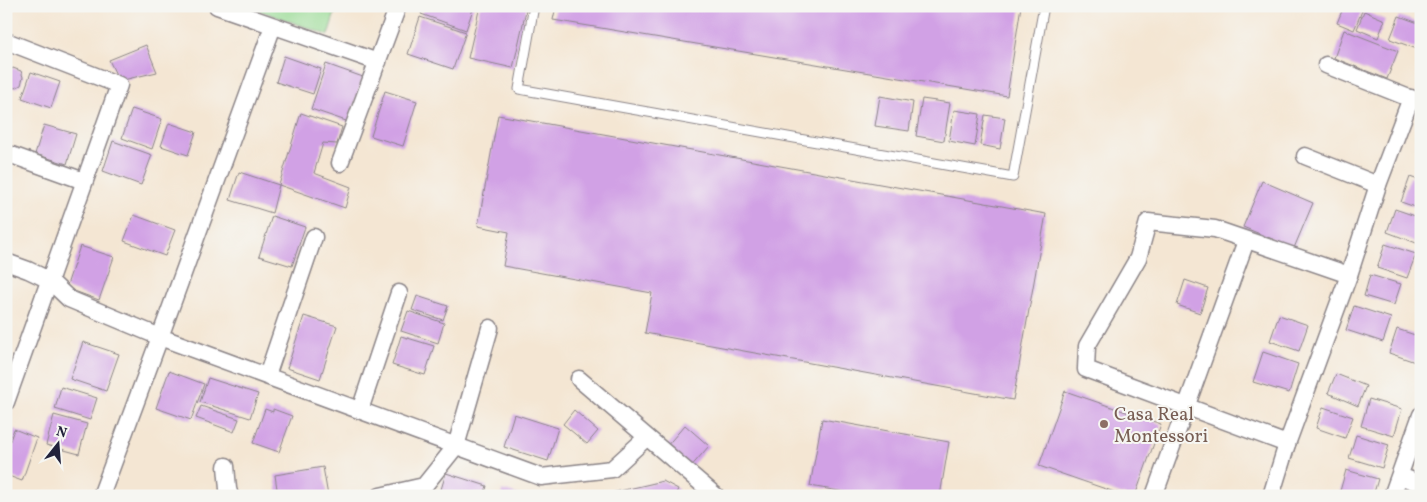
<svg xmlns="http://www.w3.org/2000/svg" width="1427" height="502" font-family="Vollkorn,serif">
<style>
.green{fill:#95da92;stroke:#5c7e66}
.building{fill:#d1a1e5}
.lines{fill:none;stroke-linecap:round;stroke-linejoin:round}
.service-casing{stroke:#8b8487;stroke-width:11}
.minor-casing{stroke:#8b8487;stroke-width:19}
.service{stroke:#fff;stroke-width:9}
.minor{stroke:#fff;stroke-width:16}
.education-dot{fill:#8d6e63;stroke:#f6f6f2;stroke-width:2}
.labels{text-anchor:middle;stroke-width:4;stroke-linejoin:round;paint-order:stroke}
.education-label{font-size:19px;fill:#785e54;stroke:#f6f6f2;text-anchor:start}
</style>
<rect width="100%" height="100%" fill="#f6f6f2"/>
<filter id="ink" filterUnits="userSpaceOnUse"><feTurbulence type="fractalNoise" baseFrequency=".02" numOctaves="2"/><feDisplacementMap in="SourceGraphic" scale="10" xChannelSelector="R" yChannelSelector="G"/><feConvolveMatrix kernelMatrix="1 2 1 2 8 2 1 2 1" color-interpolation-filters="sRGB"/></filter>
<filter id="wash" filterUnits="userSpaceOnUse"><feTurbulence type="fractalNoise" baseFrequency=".0096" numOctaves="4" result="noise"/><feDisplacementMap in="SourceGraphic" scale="20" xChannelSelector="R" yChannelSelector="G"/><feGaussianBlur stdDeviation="1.12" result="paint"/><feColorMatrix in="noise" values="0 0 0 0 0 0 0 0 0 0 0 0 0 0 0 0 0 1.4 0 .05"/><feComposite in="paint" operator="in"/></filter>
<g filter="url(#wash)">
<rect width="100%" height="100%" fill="#f4e6d3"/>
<polygon class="green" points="247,6 337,6 328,35"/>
<g id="blocks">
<g class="building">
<polygon points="424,6 474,6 466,30 421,14"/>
<polygon points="480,6 527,6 513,68 468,58"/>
<polygon points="556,6 1021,6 1007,96 553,20"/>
<polygon points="1344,6 1364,6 1354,30 1337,23"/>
<polygon points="1364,11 1385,20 1378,38 1357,29"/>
<polygon points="1399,16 1421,24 1421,39 1417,49 1390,39"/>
<polygon points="420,17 466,32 453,69 408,54"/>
<polygon points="1344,30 1398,51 1387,79 1334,58"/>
<polygon points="146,45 157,72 119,81 109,60"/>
<polygon points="284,56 321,69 313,94 276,82"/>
<polygon points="326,64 363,77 349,122 311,109"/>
<polygon points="13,68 21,71 23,77 21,85 15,88 6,86 6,72"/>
<polygon points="31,72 60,82 51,108 22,98"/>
<polygon points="385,91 417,101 403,146 371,136"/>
<polygon points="880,96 913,102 909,131 875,126"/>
<polygon points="922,99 950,103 944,141 916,136"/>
<polygon points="132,109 162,119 152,149 122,138"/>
<polygon points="954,110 980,114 975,146 949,141"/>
<polygon points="301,113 342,127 337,144 323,143 314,173 351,187 345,208 279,185 272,213 230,200 239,172 279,185"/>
<polygon points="498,115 1046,214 1013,400 645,333 652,293 503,266 509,232 478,226"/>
<polygon points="985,115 1005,118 1000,149 980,145"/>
<polygon points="169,123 196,132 188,155 161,146"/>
<polygon points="44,125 76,134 67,164 35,154"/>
<polygon points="113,141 152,155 141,185 103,171"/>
<polygon points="1410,177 1421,181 1421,209 1401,202"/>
<polygon points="1262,181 1313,203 1294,248 1243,227"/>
<polygon points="1395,209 1421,218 1419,244 1387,232"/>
<polygon points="134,215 175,230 165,256 124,241"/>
<polygon points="272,216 305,227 292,266 259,256"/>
<polygon points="1385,244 1416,254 1407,278 1377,268"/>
<polygon points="80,246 114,257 99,300 66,288"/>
<polygon points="1370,275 1401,284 1394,305 1364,296"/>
<polygon points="1185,280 1208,288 1200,313 1177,305"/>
<polygon points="417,296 448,306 443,320 412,310"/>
<polygon points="1354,306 1391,318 1383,342 1346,330"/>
<polygon points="408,311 444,323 438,343 401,331"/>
<polygon points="1279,315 1308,325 1299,351 1270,341"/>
<polygon points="304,316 337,326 320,379 287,368"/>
<polygon points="1397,329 1421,337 1421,364 1389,353"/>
<polygon points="401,336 434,346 425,375 392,365"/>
<polygon points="83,342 119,354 106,391 70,379"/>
<polygon points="1263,352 1298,364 1289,393 1253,382"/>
<polygon points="169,371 204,384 191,420 156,408"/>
<polygon points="1336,374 1366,386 1358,406 1328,393"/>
<polygon points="208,378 258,394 250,418 200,402"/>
<polygon points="61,387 97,398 90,420 55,409"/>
<polygon points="1065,391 1161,424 1135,496 1126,496 1039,466"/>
<polygon points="1369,399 1402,409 1394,436 1361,426"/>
<polygon points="201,406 239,419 234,432 196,418"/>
<polygon points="1323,407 1353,417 1345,438 1316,428"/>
<polygon points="265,409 273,412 273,409 292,416 279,452 253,443"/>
<polygon points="574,410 598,431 587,444 563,424"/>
<polygon points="514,414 558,428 548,461 504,447"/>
<polygon points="54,415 87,424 79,454 46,445"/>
<polygon points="822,419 949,442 940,496 868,496 810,486"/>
<polygon points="685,425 709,446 689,469 665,448"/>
<polygon points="14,429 37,438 22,481 6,475 6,452"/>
<polygon points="1356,435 1389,445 1382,468 1349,458"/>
<polygon points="323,467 328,496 278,496 275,475"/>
<polygon points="1346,470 1378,479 1373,496 1355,496 1340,491"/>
<polygon points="446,473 487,486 484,496 439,496"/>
<polygon points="663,481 678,489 675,496 611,496 611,493"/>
<polygon points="1021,489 1037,496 1018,496"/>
<polygon points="502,490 519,495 519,496 501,496"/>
</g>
</g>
</g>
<g filter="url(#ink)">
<use href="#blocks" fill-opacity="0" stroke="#8b8487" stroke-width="1"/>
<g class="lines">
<defs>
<polyline id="service" points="534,6 519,89 1013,177 1044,6"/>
<g id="minor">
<polyline points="217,6 378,62"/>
<polyline points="6,41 119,85 6,402"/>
<polyline points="1326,65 1419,102"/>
<polyline points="6,153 84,181"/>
<polyline points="1305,156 1378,185"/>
<polyline points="340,163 398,6"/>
<polyline points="6,262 28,270 49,280 69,299 160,337 541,477 612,469 646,438"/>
<polyline points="267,376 314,237"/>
<polyline points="579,379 716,496"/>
<polyline points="360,410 399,293"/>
<polyline points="1287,444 1086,369 1087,346 1138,258 1148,222 1215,229 1349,275"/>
<polyline points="226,466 228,489 230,496"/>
<polyline points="1400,476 1421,484"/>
<polyline points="101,496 160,337 273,26"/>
<polyline points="380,496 424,486 456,446 490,328"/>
<polyline points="1154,496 1246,241"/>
<polyline points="1271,496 1287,444 1349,275 1378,185 1411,98"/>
<polyline points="1392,496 1421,415"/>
</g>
</defs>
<use href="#service" class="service-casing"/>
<use href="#minor" class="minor-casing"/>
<use href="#service" class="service"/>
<use href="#minor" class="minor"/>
</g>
</g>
<circle class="education-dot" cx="1104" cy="424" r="5"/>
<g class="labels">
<g class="education-label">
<text x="1114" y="420">Casa Real<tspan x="1114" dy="22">Montessori</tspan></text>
</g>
</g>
<rect width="1427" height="502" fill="none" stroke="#f6f6f2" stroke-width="25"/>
<g transform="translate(58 444) rotate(17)" stroke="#f6f6f2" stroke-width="4" paint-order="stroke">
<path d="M0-4L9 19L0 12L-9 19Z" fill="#22223b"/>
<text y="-8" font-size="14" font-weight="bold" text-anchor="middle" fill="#22223b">N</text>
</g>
</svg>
